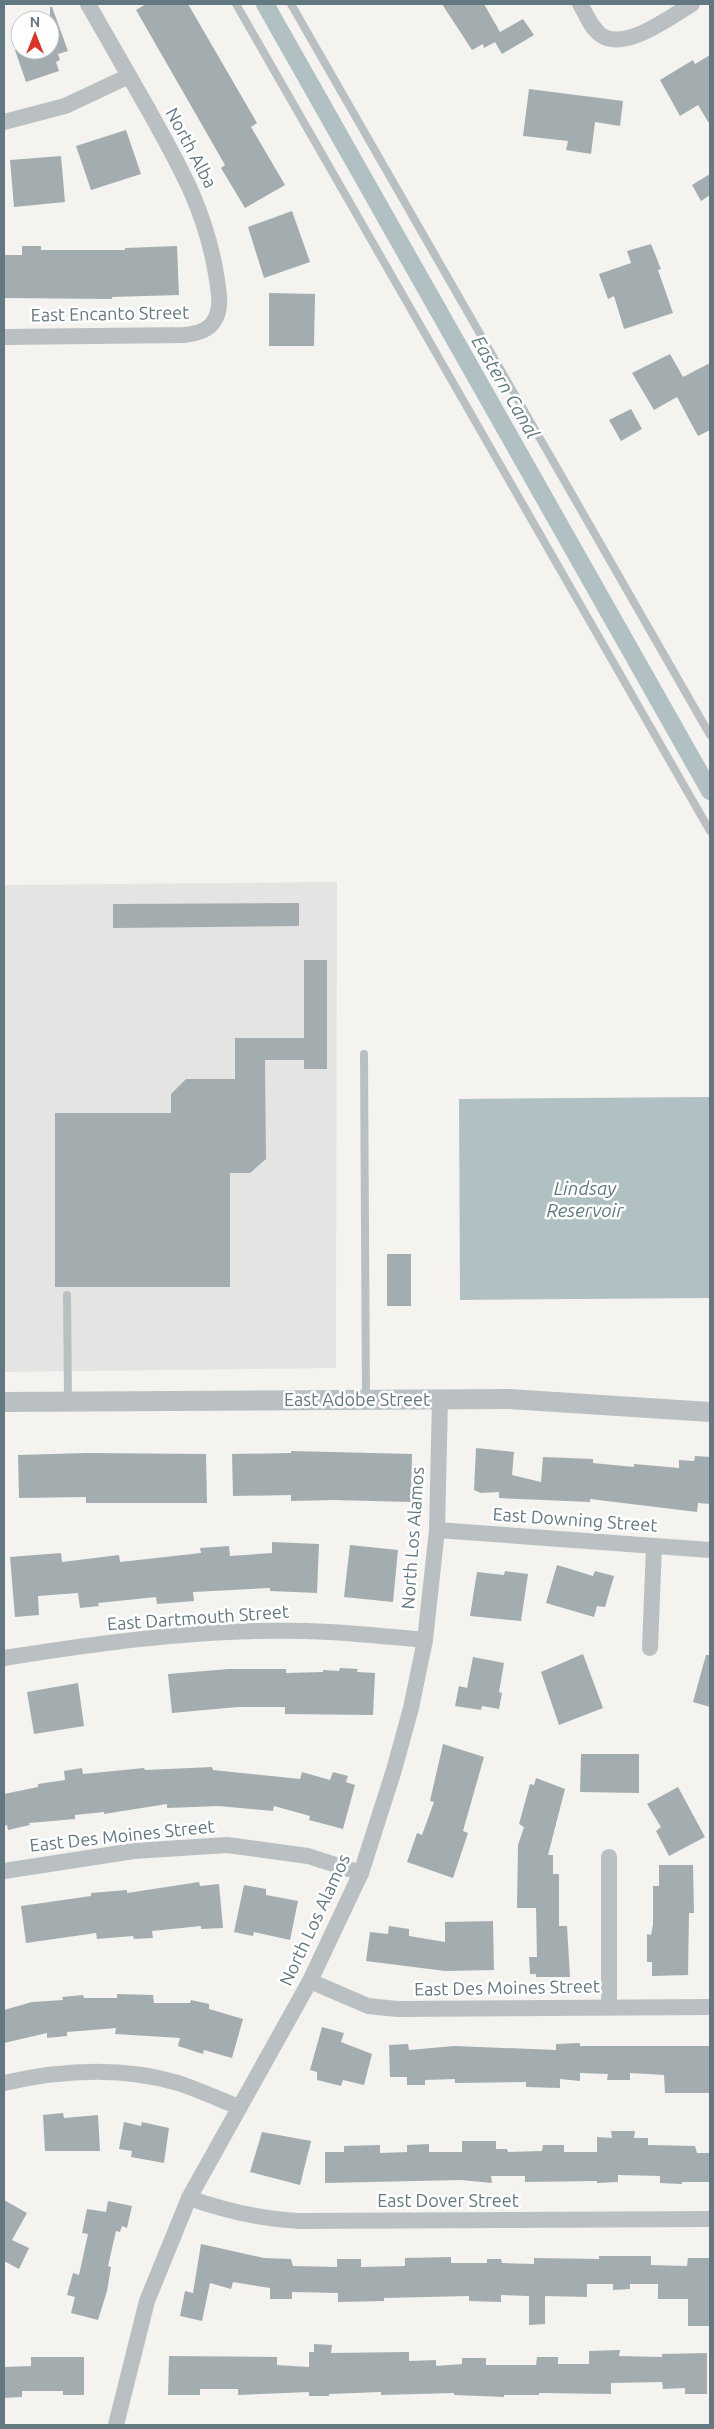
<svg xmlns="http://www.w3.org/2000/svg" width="714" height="2429" font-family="Ubuntu,sans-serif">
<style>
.built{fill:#e4e5e3}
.water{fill:#b1c1c3}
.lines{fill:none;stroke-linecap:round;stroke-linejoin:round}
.canal{stroke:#b1c1c3;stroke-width:18}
.building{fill:#a3adb0}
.service{stroke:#bac0c2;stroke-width:8}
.minor{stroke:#bac0c2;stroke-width:16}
.tertiary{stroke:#bac0c2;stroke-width:20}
.labels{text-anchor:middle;stroke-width:5;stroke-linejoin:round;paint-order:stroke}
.street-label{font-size:18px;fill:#637880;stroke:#fff}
.water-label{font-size:19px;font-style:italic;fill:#5f7b7e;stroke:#fff}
</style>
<rect width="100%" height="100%" fill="#f4f3ef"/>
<polygon class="built" points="337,882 336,1368 4,1372 4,885"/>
<polygon class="water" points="710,1097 710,1298 460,1300 459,1099"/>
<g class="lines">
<polyline class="canal" points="265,4 710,791"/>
</g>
<g class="building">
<polygon points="146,4 188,4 257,123 251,127 285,185 245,208 221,168 225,165 136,10"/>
<polygon points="442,4 484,4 500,32 523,19 534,35 502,54 495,42 484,48 483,44 472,50"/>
<polygon points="50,7 52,7 68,51 58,54 60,60 56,62 59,71 26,82 15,50 50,50"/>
<polygon points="710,55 710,125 698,105 680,116 660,80 693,60 695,64"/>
<polygon points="529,89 623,101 620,126 595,122 591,154 566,150 568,141 523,136"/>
<polygon points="126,130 141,174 91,190 76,146"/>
<polygon points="61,156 65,202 14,207 10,160"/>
<polygon points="710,174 710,195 701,201 692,185"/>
<polygon points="292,211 310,262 264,278 248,227"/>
<polygon points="651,244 661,269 658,270 673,313 624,329 614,296 608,299 599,274 631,263 627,251"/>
<polygon points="22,246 41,246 41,250 125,250 125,248 177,246 179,295 112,297 112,299 4,298 4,255 22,255"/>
<polygon points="269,293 315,294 314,346 269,346"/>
<polygon points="670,354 683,377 710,363 710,430 698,436 677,397 654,410 632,373"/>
<polygon points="631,409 642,429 621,441 609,420"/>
<polygon points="299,903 299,926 113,928 113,904"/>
<polygon points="304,960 327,960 327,1069 304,1069 304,1060 265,1060 266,1159 250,1173 230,1173 230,1287 55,1287 55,1113 171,1113 171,1094 186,1079 235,1079 235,1038 304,1038"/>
<rect x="387" y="1254" width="24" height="52"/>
<polygon points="476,1448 514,1452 512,1475 541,1482 543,1457 593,1459 593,1463 634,1467 634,1464 679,1468 679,1460 694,1461 695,1456 710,1457 710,1504 698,1503 697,1512 590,1499 590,1502 499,1498 499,1492 481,1493 474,1490"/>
<polygon points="291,1451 412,1454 411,1502 334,1500 291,1501 291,1495 233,1496 232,1454 291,1453"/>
<polygon points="87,1453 206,1454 207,1503 86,1503 86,1497 19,1498 18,1455"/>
<polygon points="272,1542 319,1544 317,1593 270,1591 270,1588 193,1592 194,1601 157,1604 156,1597 98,1603 99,1606 80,1608 78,1593 38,1596 39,1615 15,1617 10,1557 61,1553 62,1562 119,1555 120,1562 201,1553 200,1548 229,1546 230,1556 272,1553"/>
<polygon points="350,1545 398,1550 393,1602 344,1597"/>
<polygon points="557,1565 593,1576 595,1571 614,1576 605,1607 597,1606 594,1617 546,1603"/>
<polygon points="505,1571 528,1574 521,1621 470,1616 477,1572 504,1575"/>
<polygon points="583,1654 603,1708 559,1725 541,1672"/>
<polygon points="706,1655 710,1655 710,1707 693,1702"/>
<polygon points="473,1657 504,1663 499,1692 502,1693 499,1709 482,1706 481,1710 455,1706 459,1686 467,1688"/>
<polygon points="340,1668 358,1669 357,1672 375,1673 373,1715 285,1714 285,1707 238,1707 172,1713 168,1674 229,1669 286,1669 286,1673 323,1672 323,1670 339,1671"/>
<polygon points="78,1683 84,1726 34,1734 27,1692"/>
<polygon points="443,1744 484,1757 463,1831 468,1833 453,1878 407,1862 417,1833 422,1835 434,1802 430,1801"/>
<polygon points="581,1754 639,1754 639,1793 580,1792"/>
<polygon points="212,1767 213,1770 300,1779 302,1772 330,1780 333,1772 348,1776 346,1782 355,1785 343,1829 309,1820 310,1816 274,1806 273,1811 219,1806 167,1808 167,1804 104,1814 104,1812 75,1815 75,1819 29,1823 30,1825 8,1830 7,1825 4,1826 4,1794 38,1787 38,1784 65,1780 64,1771 82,1768 83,1774 144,1768 145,1770"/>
<polygon points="536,1778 565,1789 548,1855 553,1855 553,1874 559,1874 559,1926 567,1926 570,1977 536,1977 536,1974 530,1974 529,1957 537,1957 536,1908 517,1908 518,1845 524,1827 519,1824 530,1784 534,1785"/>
<polygon points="678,1787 705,1837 669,1856 656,1831 661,1827 647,1804"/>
<polygon points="659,1865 693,1865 694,1913 689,1913 688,1975 652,1976 652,1962 647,1962 647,1934 651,1935 653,1924 653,1886 659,1886"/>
<polygon points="199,1882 200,1886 219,1884 223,1928 201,1929 201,1926 152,1931 153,1938 134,1939 133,1936 97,1939 96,1933 26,1943 21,1906 91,1896 91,1893 127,1890 127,1893"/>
<polygon points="244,1885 266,1889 266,1895 298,1901 290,1940 254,1932 253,1936 234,1932"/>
<polygon points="493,1921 494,1970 445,1971 366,1961 370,1932 388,1934 389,1926 409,1929 409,1936 445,1942 445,1922"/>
<polygon points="117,1994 153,1995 154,2003 190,2003 191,2000 209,2004 209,2009 243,2019 232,2058 204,2050 203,2054 178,2046 180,2038 115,2034 116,2028 67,2032 67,2036 47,2038 47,2033 4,2043 4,2010 32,2002 63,2000 62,1997 83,1995 84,1998 117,1998"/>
<polygon points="322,2027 344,2033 341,2042 372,2054 364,2085 343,2080 341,2086 317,2080 317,2072 310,2070"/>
<polygon points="580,2043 580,2046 710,2046 710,2093 665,2093 664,2075 630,2073 630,2080 607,2080 608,2074 580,2073 580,2081 560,2079 560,2088 526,2087 526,2082 455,2083 455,2079 425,2080 425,2085 407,2085 407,2077 390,2077 389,2045 408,2044 409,2050 454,2046 556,2050 556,2044"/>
<polygon points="63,2113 64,2118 98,2115 100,2151 45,2151 43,2115"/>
<polygon points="124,2122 141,2126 142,2122 169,2128 164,2163 131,2157 132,2151 119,2149"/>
<polygon points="611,2131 635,2131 634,2138 648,2138 648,2145 695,2146 697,2153 710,2153 710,2182 682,2182 682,2184 660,2183 660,2176 618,2175 618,2182 597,2183 597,2181 525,2182 525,2176 491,2176 492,2183 461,2180 325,2183 325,2152 344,2152 344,2146 380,2145 380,2153 407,2152 407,2145 429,2144 429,2152 462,2152 462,2141 496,2141 496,2149 507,2149 508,2152 542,2151 543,2145 564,2145 564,2152 597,2152 597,2137 612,2138"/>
<polygon points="262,2132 311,2141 300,2185 250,2172"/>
<polygon points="4,2200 27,2213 12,2240 29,2248 19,2269 4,2261"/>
<polygon points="108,2201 132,2206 127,2228 122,2226 120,2232 116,2231 108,2266 111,2267 107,2291 98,2320 71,2313 75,2297 67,2295 73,2273 79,2275 88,2234 82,2233 87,2209 106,2212"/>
<polygon points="201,2244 264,2258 291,2259 293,2266 337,2267 337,2259 361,2259 361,2267 405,2266 405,2258 451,2257 451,2263 487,2263 487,2259 501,2259 502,2263 534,2264 534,2258 599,2259 599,2256 651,2256 651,2265 687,2266 688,2258 710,2258 710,2326 688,2326 688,2299 658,2299 658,2284 630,2284 630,2289 613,2290 613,2284 587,2284 587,2297 545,2296 545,2324 529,2325 529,2296 501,2295 501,2302 469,2301 469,2296 384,2298 384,2301 338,2302 338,2293 292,2292 292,2299 270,2299 270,2288 233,2282 231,2289 210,2283 202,2321 180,2316 185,2291 193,2293"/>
<polygon points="314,2344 332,2345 331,2353 409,2352 409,2361 436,2360 436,2366 462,2364 462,2358 486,2358 486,2365 536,2365 537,2357 558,2357 558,2364 589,2364 589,2351 620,2350 619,2356 662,2357 662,2354 707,2353 707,2394 685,2394 685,2388 663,2389 662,2382 611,2383 611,2394 539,2393 539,2395 504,2395 504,2397 454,2395 454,2393 381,2395 381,2392 329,2394 329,2396 309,2396 309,2392 238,2395 238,2389 200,2389 200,2395 168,2395 169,2356 277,2357 277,2365 309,2367 309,2352 314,2352"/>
<polygon points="31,2357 84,2357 84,2395 63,2395 63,2391 22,2391 22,2397 4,2398 4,2367 31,2366"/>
</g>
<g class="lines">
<g class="service">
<polyline points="236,4 710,831"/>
<polyline points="291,4 710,735"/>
<polyline points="364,1054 366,1400"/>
<polyline points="67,1295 68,1400"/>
</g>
<g class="minor">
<path d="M580,4C586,14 591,28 601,35C625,52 671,16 692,4"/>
<polyline points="4,122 65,106 129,76"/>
<path d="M4,337L184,335C195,334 208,331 214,321C222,309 219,293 217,280C207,213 181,168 148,109C128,74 108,39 88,4"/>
<polyline points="437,1530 710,1550"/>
<polyline points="650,1648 654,1546"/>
<path d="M4,1658C111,1641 222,1626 330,1632C362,1634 394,1637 425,1640"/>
<polyline points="4,1871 134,1851 227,1845 308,1856 361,1873"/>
<polyline points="310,1981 368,2006 397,2009 710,2007"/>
<polyline points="609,2007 609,1857"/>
<path d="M4,2083C61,2070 121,2066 178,2083C199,2090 219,2099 239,2107"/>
<path d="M189,2198C226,2211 260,2219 299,2221L710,2219"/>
<polyline points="116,2425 147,2301 189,2198 310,1981 361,1873 394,1770 411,1708 425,1640 437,1530 440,1399"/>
</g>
<polyline class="tertiary" points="4,1402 509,1399 710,1412"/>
</g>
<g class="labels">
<g class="street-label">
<text transform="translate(191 148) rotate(62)" y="6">North Alba</text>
<text transform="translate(110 314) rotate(-1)" y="6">East Encanto Street</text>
<text x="357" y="1406">East Adobe Street</text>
<text transform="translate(575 1520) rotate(4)" y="6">East Downing Street</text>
<text transform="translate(413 1538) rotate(-86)" y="6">North Los Alamos</text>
<text transform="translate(198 1618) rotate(-4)" y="6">East Dartmouth Street</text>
<text transform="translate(122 1836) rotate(-6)" y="6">East Des Moines Street</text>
<text transform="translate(315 1920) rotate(-65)" y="6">North Los Alamos</text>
<text transform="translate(507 1988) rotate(-1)" y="6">East Des Moines Street</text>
<text x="448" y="2207">East Dover Street</text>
</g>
<g class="water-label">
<text transform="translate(506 387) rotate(60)" y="7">Eastern Canal</text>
<text x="585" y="1195">Lindsay<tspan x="585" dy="22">Reservoir</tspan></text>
</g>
</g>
<rect width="714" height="2429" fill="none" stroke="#637880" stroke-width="10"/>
<g transform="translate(35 35)"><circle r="24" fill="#ffffff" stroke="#c1c9cc"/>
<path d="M0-4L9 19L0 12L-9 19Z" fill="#dd3326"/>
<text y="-8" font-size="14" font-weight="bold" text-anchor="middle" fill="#637880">N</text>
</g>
</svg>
